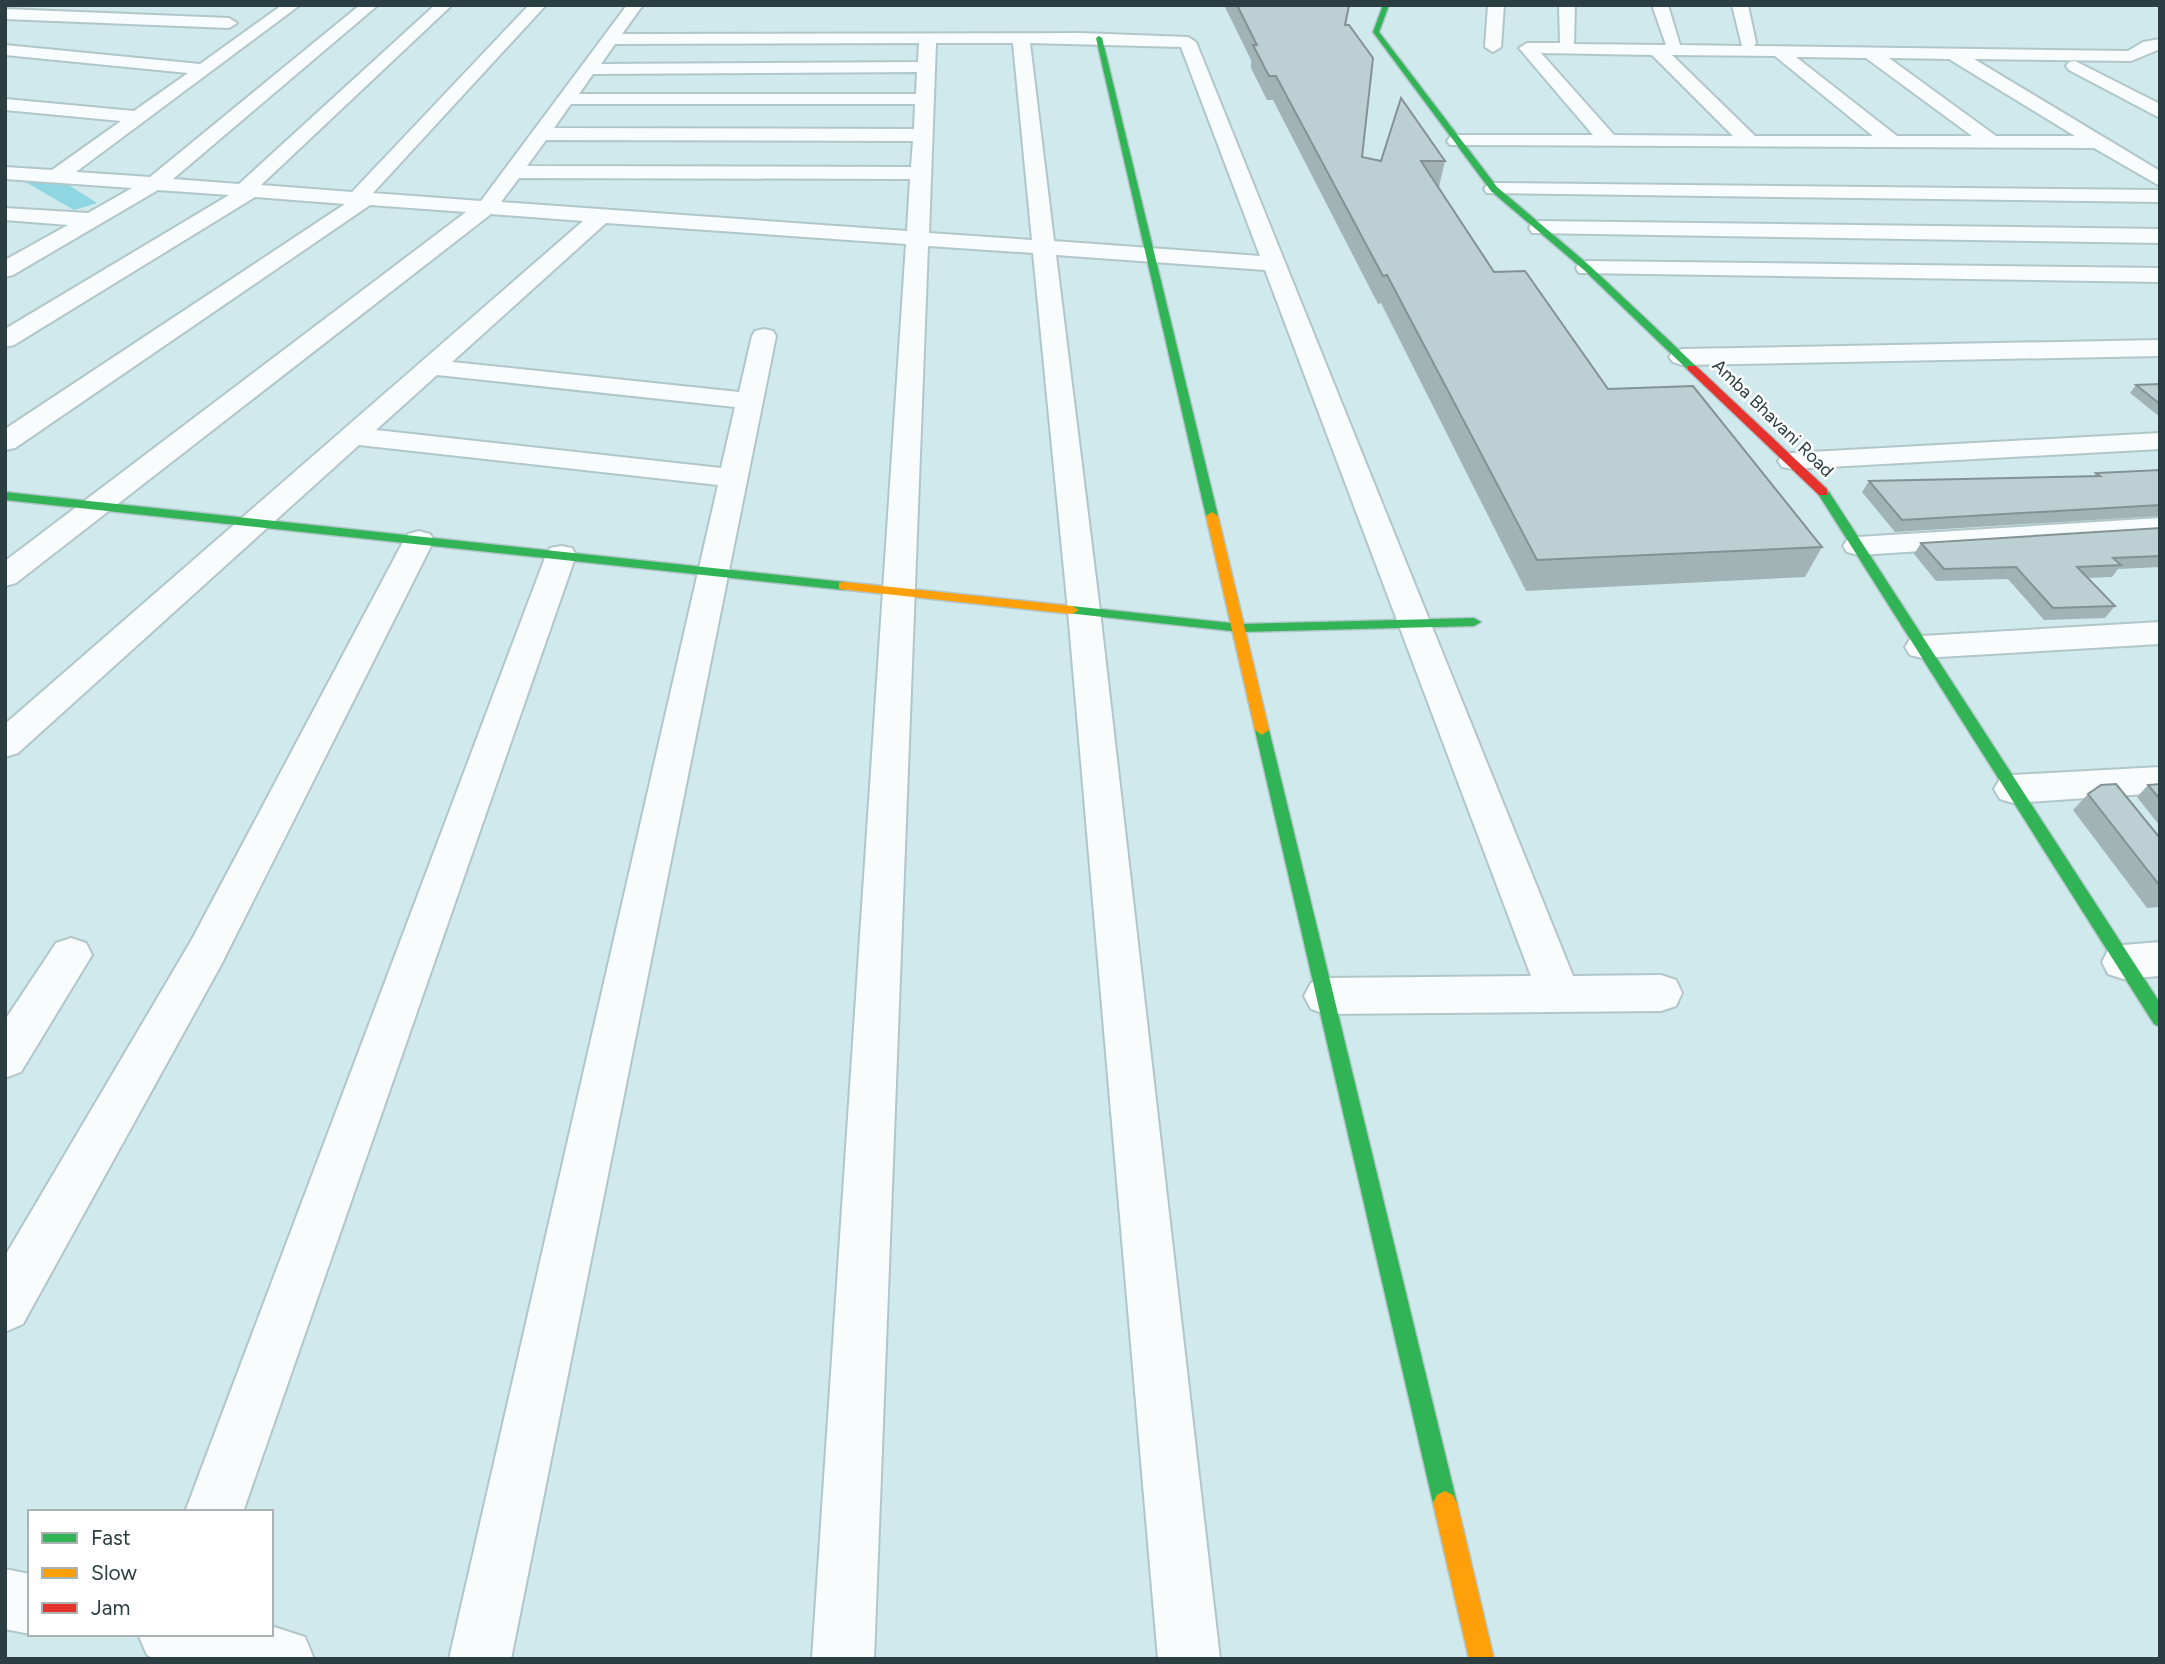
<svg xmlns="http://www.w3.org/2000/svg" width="2165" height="1664" font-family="Figtree,sans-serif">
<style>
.water{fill:#8ed6e2}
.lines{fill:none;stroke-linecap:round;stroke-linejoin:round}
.street-casing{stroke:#b1c6c9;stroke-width:4}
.fast-casing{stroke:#b1c6c9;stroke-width:3}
.slow-casing{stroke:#b1c6c9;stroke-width:3}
.jam-casing{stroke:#b1c6c9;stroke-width:3}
.street{fill:#f8fcfc;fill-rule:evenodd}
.fast{fill:#30b455;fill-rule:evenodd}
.slow{fill:#ff9f0a;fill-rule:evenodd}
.jam{fill:#e5322d;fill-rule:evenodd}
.wall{fill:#a2b3b5}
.building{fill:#bcd0d3;stroke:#849294;stroke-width:2}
.labels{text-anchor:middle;stroke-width:5;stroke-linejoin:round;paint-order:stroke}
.far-street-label{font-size:18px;fill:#2b3e41;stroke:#fff}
</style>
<rect width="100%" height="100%" fill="#d0e9ed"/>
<polygon class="water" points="22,180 64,182 97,203 74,210"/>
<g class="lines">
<defs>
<g id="street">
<path d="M282,5H300L76,172L150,177L360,5H378L173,179L239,184L435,5H452L261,185L352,192L529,5H546L373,193L481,201L627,5H643L622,34L1081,33L1188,37L1196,42L1573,976L1661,975L1676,980L1682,993L1676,1006L1661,1011L1326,1014L1311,1009L1304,996L1311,983L1326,978L1531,976L1265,270L1056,255L1100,611L1220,1659H1158L1068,611L1033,253L928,246L874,1659H812L906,244L606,223L452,362L739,392L752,336L755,331L764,329L773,331L776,336L511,1659H449L718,485L359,445L18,753L5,757V724L583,221L491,214L16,583L5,586V561L466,212L370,205L15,448L5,450V429L345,204L255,197L14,345L5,347V329L229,195L158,190L13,275L5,277V260L68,225L5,220V208L88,213L132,188L5,179V167L52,170L121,121L5,110V99L134,111L188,73L5,55V45L200,64ZM919,43L918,62L601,64L615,44ZM936,43H1013L1032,240L929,233ZM1030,43L1181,47L1260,256L1054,241ZM917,72L916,94H579L593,74ZM571,104H915L914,129L554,128ZM546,140L913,141L911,167L527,166ZM519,178L910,179L907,231L501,202ZM437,375L735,407L721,468L376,430Z"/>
<polygon points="1488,5 1504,5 1501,47 1493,52 1485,47"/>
<path d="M1559,5H1575L1574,44L1666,45L1652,5H1668L1680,45L1742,46L1732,5H1748L1756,43L1754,46L2128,51L2143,42L2160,39V49L2131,61L1974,59L2160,171V186L2094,148L1450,145L1447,141L1450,137L1457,135H1593L1519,48L1527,43H1560ZM1541,53L1652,55L1733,136L1614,135ZM1672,55L1775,56L1873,136H1755ZM1796,57L1866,58L1972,136H1897ZM1889,58L1949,59L2075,136H1996Z"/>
<polygon points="5,9 229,18 237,23 229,28 5,19"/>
<polygon points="2075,61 2160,104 2160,118 2069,70 2066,66 2069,62"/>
<polygon points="1494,183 2160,190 2160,202 1487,193 1484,189 1487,185"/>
<polygon points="1540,221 2160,229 2160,243 1532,233 1529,228 1532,223"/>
<polygon points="1587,261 2160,268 2160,282 1579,273 1576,268 1579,263"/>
<polygon points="2160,340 2160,356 1682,365 1673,362 1669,357 1673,352 1682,349"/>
<polygon points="2160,433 2160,449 1792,469 1782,467 1778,461 1782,455 1792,453"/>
<polygon points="2160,518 2160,536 1858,555 1847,552 1843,546 1847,540 1858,537"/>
<polygon points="419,531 430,534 434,540 221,965 23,1324 5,1332 5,1256 191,941 404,540 408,534"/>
<polygon points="561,546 572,548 576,555 243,1512 185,1512 546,555 550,548"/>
<polygon points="2160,622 2160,644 1922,658 1910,655 1905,647 1910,639 1922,636"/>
<polygon points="2160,767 2160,793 2013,803 2000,799 1994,789 2000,779 2013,775"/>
<polygon points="71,938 86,943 92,955 21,1072 5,1078 5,1020 56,943"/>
<polygon points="2160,942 2160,976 2123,979 2108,974 2102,962 2108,950 2123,945"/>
<polygon points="5,1569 30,1574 30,1634 5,1629"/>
<polygon points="271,1626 305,1637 314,1659 154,1659 147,1655 138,1634 271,1634"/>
</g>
<g id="fast">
<polygon points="1383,5 1389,5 1379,32 1497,187 1590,266 1696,366 1696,370 1688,370 1584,270 1491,191 1373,32"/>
<polygon points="1099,36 1102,38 1218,516 1212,520 1206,516 1096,38"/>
<polygon points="1823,488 1829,492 2160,1003 2160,1027 2154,1024 1817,492"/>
<polygon points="5,492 844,582 850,586 844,590 5,500"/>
<polygon points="1072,606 1240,624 1474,618 1481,622 1474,626 1240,632 1067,613 1065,610"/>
<polygon points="1262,725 1269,730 1457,1503 1453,1511 1445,1515 1437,1511 1433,1503 1255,730"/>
</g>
<g id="slow">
<polygon points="1212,512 1218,516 1269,730 1262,735 1255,730 1206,516"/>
<polygon points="844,582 1072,606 1079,610 1072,614 839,589 839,583"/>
<polygon points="1445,1491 1453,1495 1457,1503 1494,1659 1469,1659 1433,1503 1437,1495"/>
</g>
<polygon id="jam" points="1688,366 1696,366 1827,489 1827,495 1819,495 1688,370"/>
</defs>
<use href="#street" class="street-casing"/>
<use href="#fast" class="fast-casing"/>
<use href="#slow" class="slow-casing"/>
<use href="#jam" class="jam-casing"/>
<use href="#street" class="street"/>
<use href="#fast" class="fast"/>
<use href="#slow" class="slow"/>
<use href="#jam" class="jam"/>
</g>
<g class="wall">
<polygon points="1224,5 1350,5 1346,25 1362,157 1381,161 1445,161 1439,187 1438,187 1494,272 1608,389 1822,547 1805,577 1526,591 1381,303 1378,304 1273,100 1267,100 1251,68 1251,60"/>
<polygon points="2160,384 2160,417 2130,393 2136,385"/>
<polygon points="2160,470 2160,516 1895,532 1862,492 1869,481 2094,476 2096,473"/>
<polygon points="2160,528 2160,567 2118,569 2112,577 2088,578 2115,606 2105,618 2044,620 2008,579 1936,581 1914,554 1921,543"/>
<polygon points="2160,784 2160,826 2137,797 2148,785"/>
<polygon points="2088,794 2160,838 2160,907 2147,908 2073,810"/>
</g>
<g class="building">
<polygon points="1237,5 1349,5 1345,25 1349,25 1373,58 1362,157 1381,161 1401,98 1445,161 1421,161 1494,272 1525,271 1608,389 1693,386 1822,547 1537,560 1387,275 1383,276 1276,76 1269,76 1253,45 1257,45"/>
<polygon points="2160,384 2160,404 2136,385"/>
<polygon points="2160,470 2160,505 1902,520 1869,481 2100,476 2096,473"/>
<polygon points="2160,528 2160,556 2113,558 2121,565 2077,567 2115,606 2053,608 2016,567 1944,569 1921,543"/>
<polygon points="2116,784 2160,838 2160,886 2088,794 2101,785"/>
<polygon points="2160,784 2160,799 2148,785"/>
</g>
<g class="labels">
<g class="far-street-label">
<text transform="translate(1773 418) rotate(44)" y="6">Amba Bhavani Road</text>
</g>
</g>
<rect width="2165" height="1664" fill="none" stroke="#2b3e41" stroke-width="14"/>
<rect x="28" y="1510" width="245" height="126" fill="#ffffff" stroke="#aab2b3" stroke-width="2"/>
<rect x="42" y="1533" width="35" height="10" fill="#30b455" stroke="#aab2b3" stroke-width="2"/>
<text x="91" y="1545" font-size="21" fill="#2b3e41">Fast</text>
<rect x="42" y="1568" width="35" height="10" fill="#ff9f0a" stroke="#aab2b3" stroke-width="2"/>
<text x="91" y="1580" font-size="21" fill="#2b3e41">Slow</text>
<rect x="42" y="1603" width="35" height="10" fill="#e5322d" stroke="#aab2b3" stroke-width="2"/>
<text x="91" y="1615" font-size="21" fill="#2b3e41">Jam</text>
</svg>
